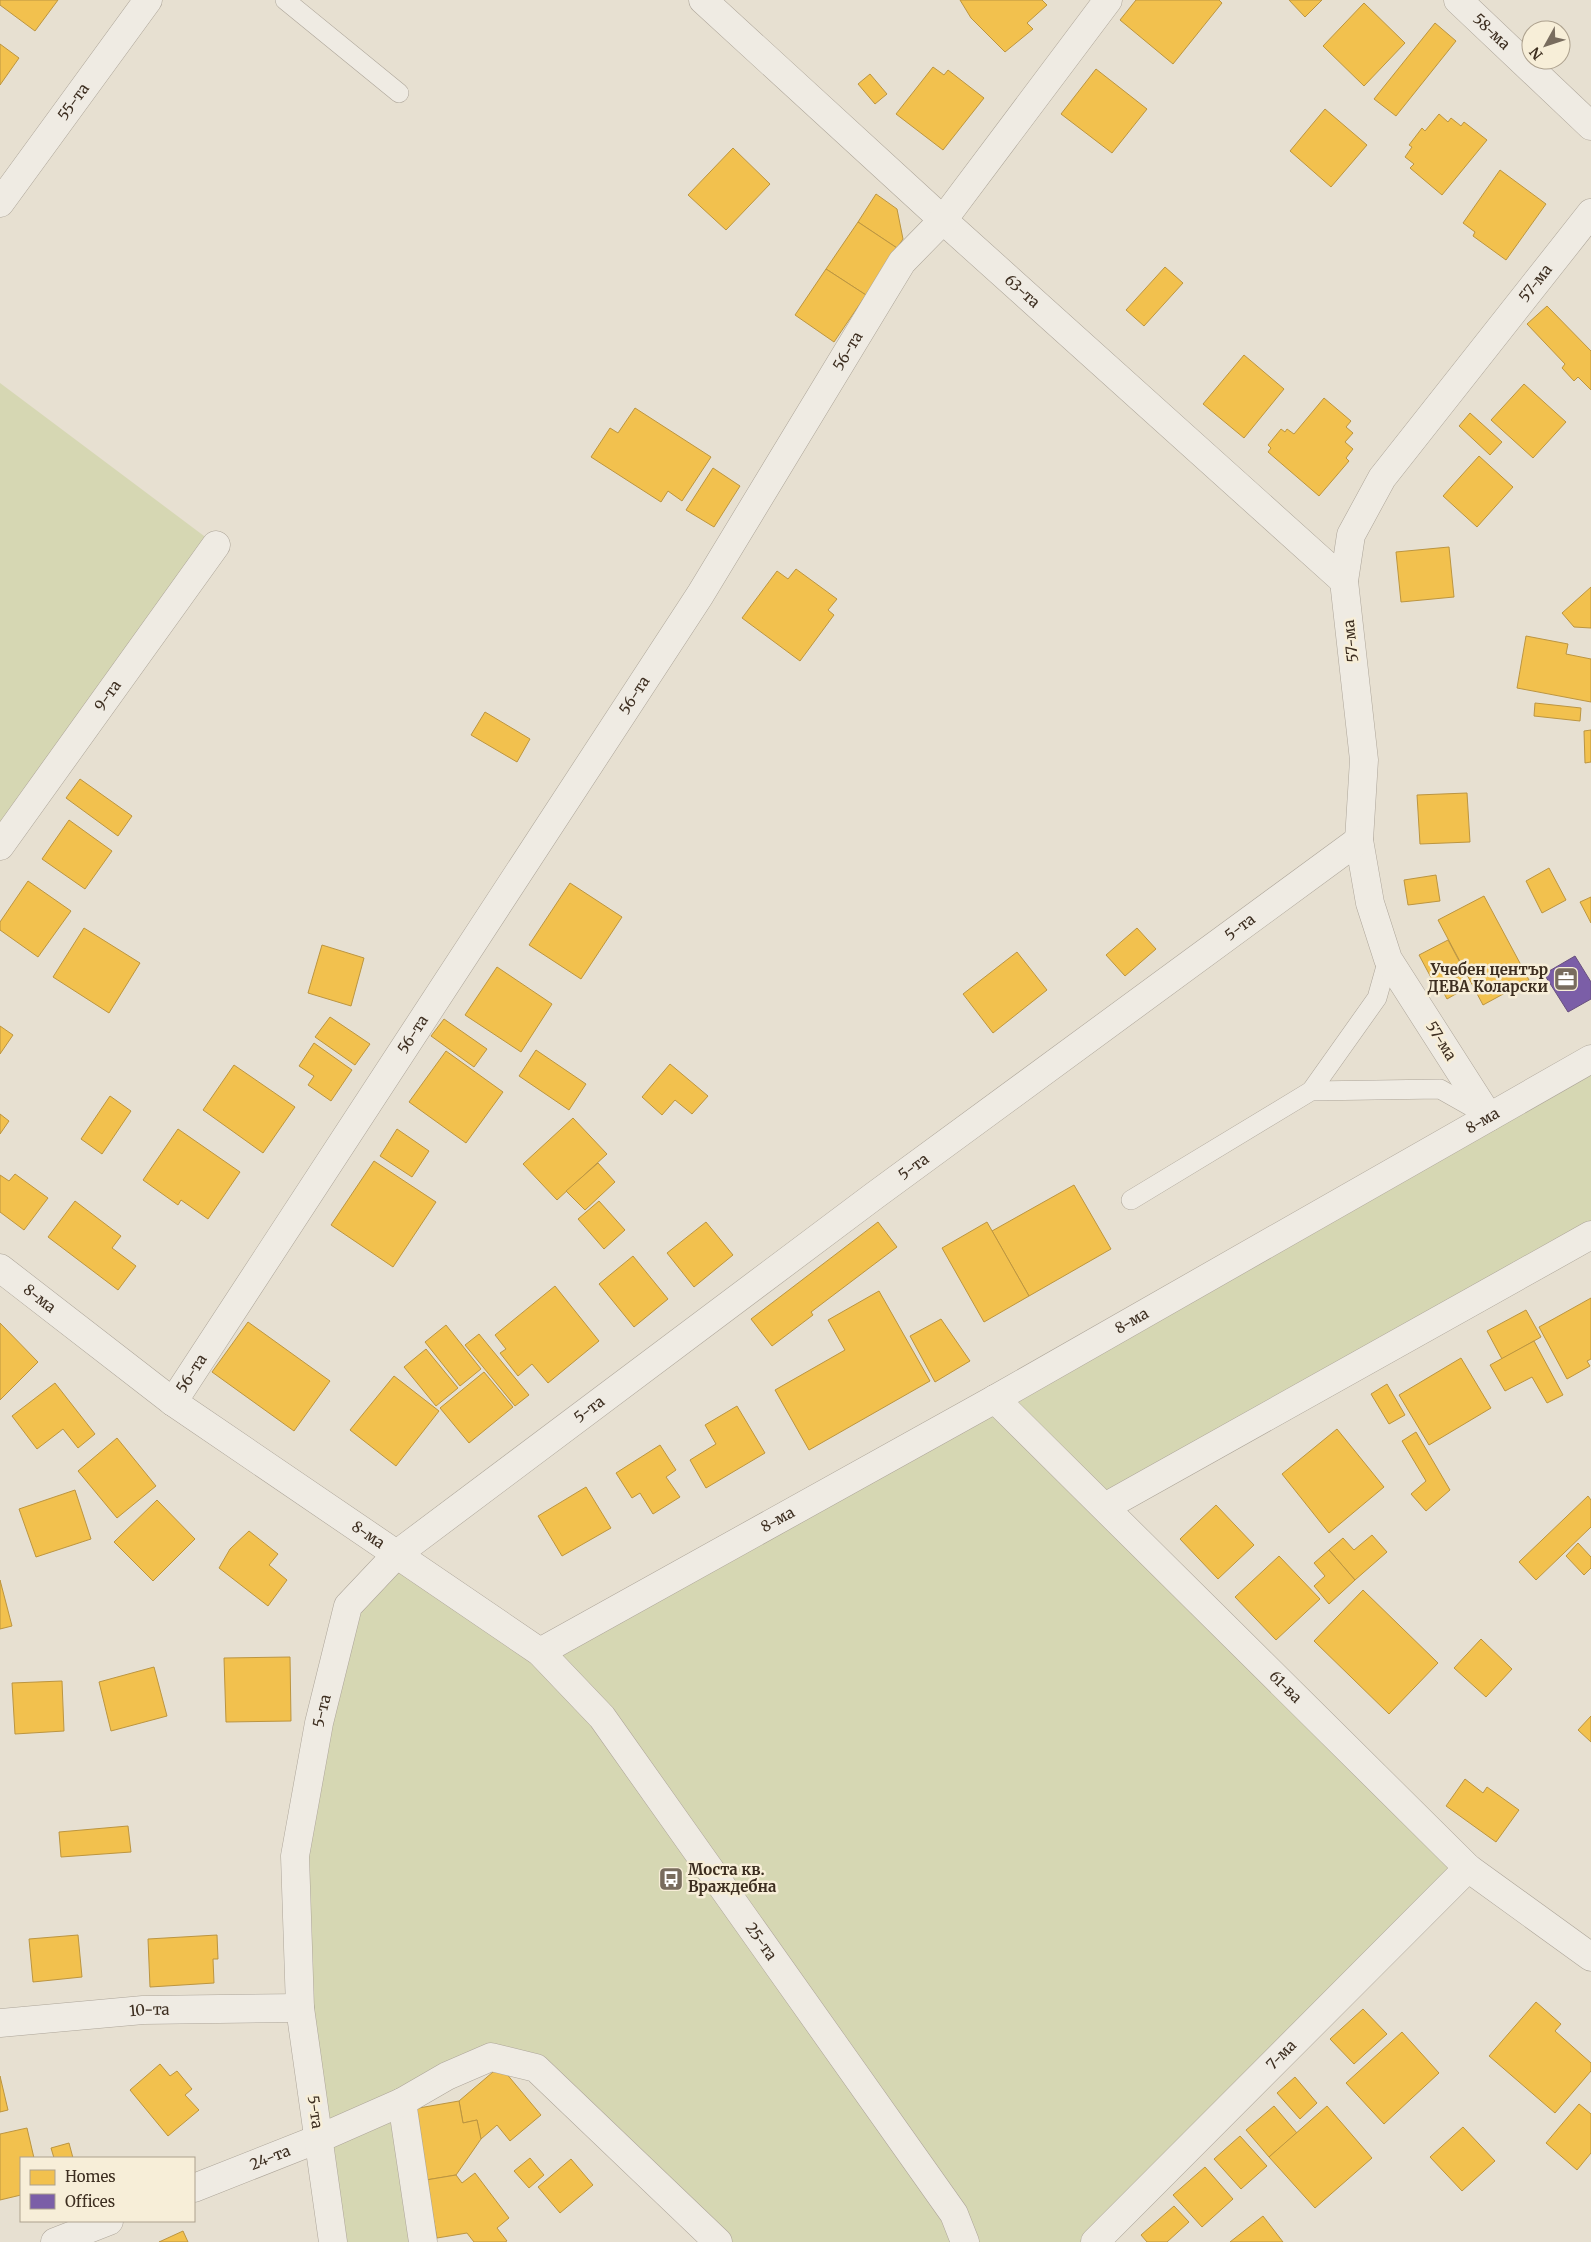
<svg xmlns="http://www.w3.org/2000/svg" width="1591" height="2242" font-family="Merriweather,serif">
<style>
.green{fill:#d6d7b3}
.homes{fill:#f2c14e;stroke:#bc9540}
.offices{fill:#7b5ea7;stroke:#68507e}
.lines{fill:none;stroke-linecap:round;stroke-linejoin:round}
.service-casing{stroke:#ada599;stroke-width:20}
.minor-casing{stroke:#ada599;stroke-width:29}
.tertiary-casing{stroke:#ada599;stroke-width:29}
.service{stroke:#efebe3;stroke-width:19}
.minor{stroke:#efebe3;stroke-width:28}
.tertiary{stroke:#efebe3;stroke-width:28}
.labels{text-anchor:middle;stroke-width:5;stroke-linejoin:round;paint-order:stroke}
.street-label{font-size:15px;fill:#3d2e20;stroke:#f7eed8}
.poi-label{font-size:15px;font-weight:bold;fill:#3d2e20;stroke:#f7eed8;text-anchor:end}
</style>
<rect width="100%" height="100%" fill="#e7e0d1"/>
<g class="green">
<polygon points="0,383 216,545 0,846"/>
<polygon points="1591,1059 1591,1235 1105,1507 1468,1868 1095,2242 718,2242 536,2068 491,2057 402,2102 423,2242 333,2242 295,1856 348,1606 397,1554 541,1652"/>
</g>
<g class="homes">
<polygon points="0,0 58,0 35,31 0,5"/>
<polygon points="960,0 1042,0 1047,5 1027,23 1033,29 1005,52 971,18"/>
<polygon points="1136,0 1219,0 1222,3 1173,64 1120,20"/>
<polygon points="1289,0 1322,0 1305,17"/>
<polygon points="1364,3 1405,43 1364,86 1323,46"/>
<polygon points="1435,23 1456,41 1396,116 1374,99"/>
<polygon points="0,44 19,58 0,85"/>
<polygon points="933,67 944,75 948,70 984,98 943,150 896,114"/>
<polygon points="1096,69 1147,109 1112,153 1061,114"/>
<polygon points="870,74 887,94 875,104 858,84"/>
<polygon points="1325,109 1367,145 1331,187 1290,151"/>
<polygon points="1439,114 1448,122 1451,118 1461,126 1464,122 1487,140 1442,195 1410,168 1414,164 1405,157 1412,147 1409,145 1422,128 1425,131"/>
<polygon points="733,148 770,184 726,230 688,195"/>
<polygon points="1500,170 1546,204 1506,260 1473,236 1475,232 1463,223"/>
<polygon points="876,194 897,209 903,239 897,248 858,222"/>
<polygon points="858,222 897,248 866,295 826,269"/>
<polygon points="1165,267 1183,283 1144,326 1126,310"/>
<polygon points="826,269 866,295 834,342 795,315"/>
<polygon points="1547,306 1591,351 1591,390 1578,377 1574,381 1562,368 1565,364 1527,324"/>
<polygon points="1244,355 1284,389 1244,438 1203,404"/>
<polygon points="1524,384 1566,422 1533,458 1491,420"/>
<polygon points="1324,398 1351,421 1346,427 1353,433 1345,442 1353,449 1346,458 1349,461 1319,496 1268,452 1271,448 1268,445 1281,429 1285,432 1287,429 1294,434"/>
<polygon points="635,408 711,457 682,501 668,491 661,502 591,457 610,428 618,433"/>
<polygon points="1470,413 1502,442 1490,455 1459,426"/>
<polygon points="1479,456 1513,487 1477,527 1443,496"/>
<polygon points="713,468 740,486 714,527 686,510"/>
<polygon points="1449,547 1454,597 1401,602 1396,552"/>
<polygon points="796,569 837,599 828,610 834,615 800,661 742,618 777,571 788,579"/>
<polygon points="1591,587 1591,628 1574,627 1562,613"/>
<polygon points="1526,636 1568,644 1566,654 1591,659 1591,702 1517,688"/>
<polygon points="1535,703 1581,708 1580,721 1534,716"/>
<polygon points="485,712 530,739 517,762 471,735"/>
<polygon points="1591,730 1591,762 1585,763 1584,731"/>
<polygon points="80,779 132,816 118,836 66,798"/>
<polygon points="1467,793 1470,842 1420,844 1417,795"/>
<polygon points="69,820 112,851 85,889 42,859"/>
<polygon points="1549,868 1566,900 1542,913 1526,881"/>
<polygon points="1436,875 1440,901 1408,905 1404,880"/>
<polygon points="28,881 71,911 38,957 0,930 0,922"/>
<polygon points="570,883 622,917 581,979 529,945"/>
<polygon points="1484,896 1529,980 1483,1005 1438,920"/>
<polygon points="1591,897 1591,923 1580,902"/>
<polygon points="84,928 140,963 109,1013 53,977"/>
<polygon points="1137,928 1156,949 1125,976 1106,955"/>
<polygon points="1448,940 1464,970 1435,985 1419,955"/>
<polygon points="322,945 364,958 351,1006 308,993"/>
<polygon points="1017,952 1047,990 993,1033 963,994"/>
<polygon points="497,967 552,1004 521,1052 465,1015"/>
<polygon points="1461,975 1468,987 1447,999 1440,986"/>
<polygon points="330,1017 370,1044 355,1065 315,1037"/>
<polygon points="444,1019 487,1049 474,1067 431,1036"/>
<polygon points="0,1026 13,1035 0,1054"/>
<polygon points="314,1043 352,1070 331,1101 308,1085 314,1076 299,1066"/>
<polygon points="536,1050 586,1084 569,1110 519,1076"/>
<polygon points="446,1051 503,1092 466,1143 409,1102"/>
<polygon points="670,1064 708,1096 692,1114 675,1100 662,1115 642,1097"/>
<polygon points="234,1065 295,1107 263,1153 203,1110"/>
<polygon points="110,1096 131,1111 102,1154 81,1139"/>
<polygon points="0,1114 9,1121 0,1134"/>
<polygon points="573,1118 607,1154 557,1200 523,1164"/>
<polygon points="178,1129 240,1172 208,1219 181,1200 178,1205 143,1180"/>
<polygon points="397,1129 429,1151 412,1177 380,1156"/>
<polygon points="374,1161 436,1202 393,1267 331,1225"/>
<polygon points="598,1163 615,1182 585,1210 566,1191"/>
<polygon points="15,1174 48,1198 24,1230 0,1212 0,1175 9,1181"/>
<polygon points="1074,1185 1111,1249 1029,1296 992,1231"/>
<polygon points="75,1201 121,1236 112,1248 136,1266 118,1290 48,1237"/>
<polygon points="599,1201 625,1230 604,1249 578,1219"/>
<polygon points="706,1222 733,1255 694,1287 667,1253"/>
<polygon points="878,1222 897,1247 811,1312 813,1315 772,1346 751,1319"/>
<polygon points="987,1222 1029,1296 984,1322 942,1248"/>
<polygon points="633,1256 668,1299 634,1327 599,1284"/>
<polygon points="555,1286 599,1341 548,1383 532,1364 518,1376 500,1353 506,1349 495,1335"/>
<polygon points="879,1291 930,1381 809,1450 775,1390 845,1350 828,1320"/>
<polygon points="1591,1298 1591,1359 1587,1361 1590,1366 1567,1379 1539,1327"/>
<polygon points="1526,1310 1541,1337 1502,1359 1487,1331"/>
<polygon points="941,1319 970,1361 935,1382 910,1336"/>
<polygon points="248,1322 330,1381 294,1431 212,1372"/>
<polygon points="0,1323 38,1362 0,1400"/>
<polygon points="446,1325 481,1369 460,1386 425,1342"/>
<polygon points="479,1334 529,1395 515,1406 465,1345"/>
<polygon points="1534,1341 1563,1395 1547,1403 1532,1377 1505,1391 1490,1365"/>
<polygon points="426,1349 458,1388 436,1406 404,1367"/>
<polygon points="1461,1358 1491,1408 1429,1445 1399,1395"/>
<polygon points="484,1372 513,1407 469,1443 440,1408"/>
<polygon points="394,1376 439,1411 396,1466 350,1430"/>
<polygon points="55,1383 95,1434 78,1448 63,1429 37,1449 12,1416"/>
<polygon points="1387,1384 1405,1415 1389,1424 1371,1394"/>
<polygon points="737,1406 765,1453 706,1488 690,1460 716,1444 705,1425"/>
<polygon points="1337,1429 1384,1487 1329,1533 1282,1474"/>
<polygon points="1416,1432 1450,1490 1426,1511 1411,1494 1426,1481 1402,1441"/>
<polygon points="117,1438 156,1486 117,1518 78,1471"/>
<polygon points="660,1445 676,1470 666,1477 680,1497 653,1514 640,1493 632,1498 616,1473"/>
<polygon points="586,1487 611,1528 562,1556 538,1516"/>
<polygon points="75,1490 91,1539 36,1557 19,1509"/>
<polygon points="1588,1496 1591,1500 1591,1527 1536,1580 1519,1562"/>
<polygon points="157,1500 195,1539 153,1581 114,1542"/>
<polygon points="1216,1505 1254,1545 1218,1579 1180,1539"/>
<polygon points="249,1531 278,1554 269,1565 287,1580 268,1606 219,1568 230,1549"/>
<polygon points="1372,1535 1387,1552 1355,1580 1329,1550 1343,1538 1354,1550"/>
<polygon points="1578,1543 1591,1557 1591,1568 1584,1575 1566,1556"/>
<polygon points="1329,1550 1355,1580 1329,1604 1314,1586 1325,1576 1314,1563"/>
<polygon points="1279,1556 1320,1599 1276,1640 1235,1597"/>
<polygon points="0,1580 12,1626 0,1629"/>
<polygon points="1363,1590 1438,1663 1389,1714 1314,1641"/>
<polygon points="1481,1639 1512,1669 1486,1697 1454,1668"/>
<polygon points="290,1657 291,1721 226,1722 224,1658"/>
<polygon points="154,1667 167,1716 111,1731 99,1682"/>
<polygon points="62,1681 64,1731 15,1734 12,1683"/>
<polygon points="1591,1716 1591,1742 1578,1730"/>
<polygon points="1465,1779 1483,1793 1487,1787 1519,1810 1496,1842 1446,1806"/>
<polygon points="128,1826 131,1852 61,1857 59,1832"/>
<polygon points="78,1935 82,1977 33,1982 29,1939"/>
<polygon points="217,1935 218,1959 213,1959 214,1983 150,1987 148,1939"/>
<polygon points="1536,2002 1561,2024 1555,2031 1591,2063 1591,2071 1555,2113 1489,2056"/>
<polygon points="1363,2009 1387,2034 1354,2064 1330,2039"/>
<polygon points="1402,2032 1439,2073 1384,2124 1346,2083"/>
<polygon points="160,2064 170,2076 177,2071 192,2089 185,2095 199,2110 168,2136 130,2090"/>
<polygon points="500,2066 541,2115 510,2141 497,2125 481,2139 477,2120 463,2123 459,2101"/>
<polygon points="0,2076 8,2110 0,2112"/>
<polygon points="1295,2077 1317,2103 1300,2119 1277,2093"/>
<polygon points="459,2101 463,2123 477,2120 481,2139 456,2175 426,2180 413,2109"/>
<polygon points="1579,2104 1591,2114 1591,2153 1577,2170 1546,2143"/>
<polygon points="1274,2106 1297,2133 1269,2157 1246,2130"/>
<polygon points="1327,2106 1372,2158 1315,2208 1269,2157"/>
<polygon points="1463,2127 1495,2161 1462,2191 1430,2157"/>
<polygon points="27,2128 34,2158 21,2158 21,2195 0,2200 0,2134"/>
<polygon points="1240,2136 1267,2166 1241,2189 1214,2159"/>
<polygon points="69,2143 73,2158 54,2158 51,2148"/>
<polygon points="530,2158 544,2175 529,2188 514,2171"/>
<polygon points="571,2159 593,2185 560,2213 538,2187"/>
<polygon points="1205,2167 1233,2199 1202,2227 1173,2195"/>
<polygon points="475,2173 509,2218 497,2228 507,2241 505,2242 474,2242 467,2233 437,2238 426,2180 456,2175 462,2183"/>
<polygon points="1174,2206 1189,2222 1167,2242 1147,2242 1141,2235"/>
<polygon points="1263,2216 1283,2242 1230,2242"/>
<polygon points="183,2231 188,2242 159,2242"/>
</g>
<polygon class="offices" points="1575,956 1591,982 1591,999 1568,1012 1544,974"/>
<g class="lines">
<defs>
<g id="service">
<polyline points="285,0 399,93"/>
<polyline points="1311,1091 1377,998 1388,959"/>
<polyline points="1131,1200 1311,1091 1440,1089 1486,1115"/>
</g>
<g id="minor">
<path id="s1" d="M703,0L943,220L1344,581"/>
<path id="s2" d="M1458,0L1591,126"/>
<path id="s3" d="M0,203L148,0"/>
<path id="s4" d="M0,846L216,545"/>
<path id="s5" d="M1489,1117L1388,959L1370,903L1359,840L1364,760L1344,581L1351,535L1382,478L1591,213"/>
<path id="s6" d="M995,1399L1468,1868L1591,1957"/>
<path id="s7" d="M173,1402L700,595L902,262L943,220L1108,0"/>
<polyline points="1105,1507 1591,1235"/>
<path id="s8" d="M540,1652L995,1399L1591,1059"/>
<path id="s9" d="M0,2023L143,2010L300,2008"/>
<polyline points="402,2102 423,2242"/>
<path id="s10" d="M194,2188L318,2139L402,2102L447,2076L491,2057L536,2068L718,2242"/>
<polyline points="55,2242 109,2221"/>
<path id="s11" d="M333,2242L300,2008L295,1856L319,1723L348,1606L397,1554L874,1196L1359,840"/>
<path id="s12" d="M1095,2242L1468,1868"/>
</g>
<g id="tertiary">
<path id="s13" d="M0,1268L173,1402L540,1652L602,1717L954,2214L965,2242"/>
</g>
</defs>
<use href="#service" class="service-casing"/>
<use href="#minor" class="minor-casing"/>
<use href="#tertiary" class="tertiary-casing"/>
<use href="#service" class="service"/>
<use href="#minor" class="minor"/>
<use href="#tertiary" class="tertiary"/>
</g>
<defs>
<symbol id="office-square" viewBox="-11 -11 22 22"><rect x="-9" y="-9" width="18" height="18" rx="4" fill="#786c5e" stroke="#f7eed8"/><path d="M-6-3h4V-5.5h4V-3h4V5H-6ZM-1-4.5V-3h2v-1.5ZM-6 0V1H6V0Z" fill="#fff"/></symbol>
<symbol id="bus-square" viewBox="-11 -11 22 22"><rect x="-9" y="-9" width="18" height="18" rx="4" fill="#786c5e" stroke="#f7eed8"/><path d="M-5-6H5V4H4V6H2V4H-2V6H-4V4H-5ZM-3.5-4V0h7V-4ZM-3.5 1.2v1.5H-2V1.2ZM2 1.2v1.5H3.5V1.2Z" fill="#fff"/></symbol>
</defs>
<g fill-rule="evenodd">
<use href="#office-square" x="1552" y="965" width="28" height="28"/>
<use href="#bus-square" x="657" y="1865" width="28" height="28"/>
</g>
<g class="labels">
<g class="street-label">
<text dy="5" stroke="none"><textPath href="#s2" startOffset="46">58-ма</textPath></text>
<text dy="5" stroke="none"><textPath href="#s3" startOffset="125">55-та</textPath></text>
<text dy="5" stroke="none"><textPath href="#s5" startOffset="930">57-ма</textPath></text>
<text dy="5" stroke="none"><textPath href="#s1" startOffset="432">63-та</textPath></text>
<text dy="5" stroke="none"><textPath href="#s7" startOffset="1249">56-та</textPath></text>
<text transform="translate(1351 641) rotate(-96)" y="5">57-ма</text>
<text dy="5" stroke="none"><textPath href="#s4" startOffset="185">9-та</textPath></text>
<text dy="5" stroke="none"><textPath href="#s7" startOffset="844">56-та</textPath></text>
<text dy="5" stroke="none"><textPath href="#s11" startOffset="1766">5-та</textPath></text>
<text dy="5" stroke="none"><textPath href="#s7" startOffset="439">56-та</textPath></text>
<text transform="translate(1441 1041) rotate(58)" y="5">57-ма</text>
<text dy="5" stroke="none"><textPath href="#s8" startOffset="1082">8-ма</textPath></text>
<text dy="5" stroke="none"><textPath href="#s11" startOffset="1361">5-та</textPath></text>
<text dy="5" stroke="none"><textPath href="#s13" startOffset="50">8-ма</textPath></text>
<text dy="5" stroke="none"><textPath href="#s8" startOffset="678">8-ма</textPath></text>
<text dy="5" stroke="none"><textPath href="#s7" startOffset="34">56-та</textPath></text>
<text dy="5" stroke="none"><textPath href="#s11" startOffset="956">5-та</textPath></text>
<text dy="5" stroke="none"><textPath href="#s8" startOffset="272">8-ма</textPath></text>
<text dy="5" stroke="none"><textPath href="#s13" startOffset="455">8-ма</textPath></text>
<text dy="5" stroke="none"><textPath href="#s6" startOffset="409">61-ва</textPath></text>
<text dy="5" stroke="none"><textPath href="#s11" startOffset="536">5-та</textPath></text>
<text dy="5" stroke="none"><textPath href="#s13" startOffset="1028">25-та</textPath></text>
<text dy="5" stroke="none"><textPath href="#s9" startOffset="150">10-та</textPath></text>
<text dy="5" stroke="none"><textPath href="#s12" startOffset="264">7-ма</textPath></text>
<text transform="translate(315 2112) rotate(82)" y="5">5-та</text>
<text dy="5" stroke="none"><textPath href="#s10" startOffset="82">24-та</textPath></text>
</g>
<g class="poi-label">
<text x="1548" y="975">Учебен център<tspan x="1548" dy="17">ДЕВА Коларски</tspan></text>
<text x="688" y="1875" text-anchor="start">Моста кв.<tspan x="688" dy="17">Враждебна</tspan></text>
</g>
</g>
<rect x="20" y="2157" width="175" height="65" fill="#f7eed8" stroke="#ada18e"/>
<rect x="30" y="2170" width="25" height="15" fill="#f2c14e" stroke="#ada18e"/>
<text x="65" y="2182" font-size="15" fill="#3d2e20">Homes</text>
<rect x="30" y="2194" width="25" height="15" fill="#7b5ea7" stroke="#ada18e"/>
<text x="65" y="2207" font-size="15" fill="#3d2e20">Offices</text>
<g transform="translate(1546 45) rotate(230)"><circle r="24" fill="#f7eed8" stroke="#ada18e"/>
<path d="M0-4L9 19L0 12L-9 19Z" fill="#786c5e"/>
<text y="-8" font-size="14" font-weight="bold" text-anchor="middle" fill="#3d2e20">N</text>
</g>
</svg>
